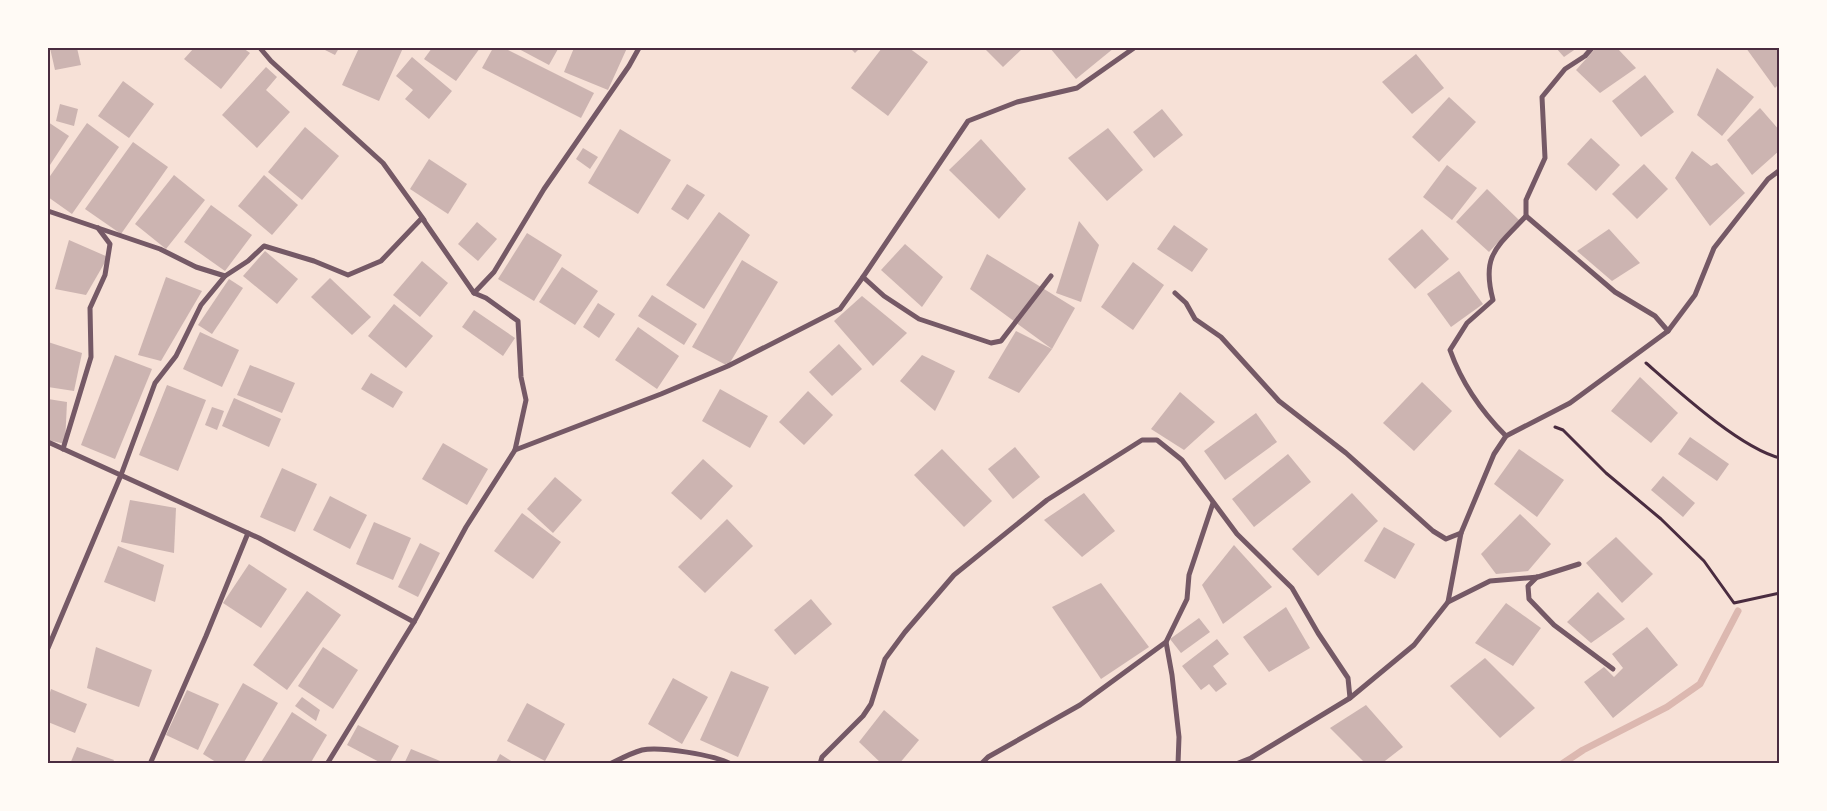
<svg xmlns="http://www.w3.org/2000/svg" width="1827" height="811" font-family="'PT Sans Narrow',sans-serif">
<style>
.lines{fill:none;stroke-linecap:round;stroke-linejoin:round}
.stream{stroke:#dcb8b0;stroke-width:7}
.building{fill:#ccb4b1}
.path{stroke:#4a2c40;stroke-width:3}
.minor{stroke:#755966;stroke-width:5}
.neatline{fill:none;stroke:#4a2c40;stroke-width:2}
</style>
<rect width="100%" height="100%" fill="#f7e1d7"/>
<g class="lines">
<polyline class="stream" points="1562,764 1583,750 1667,707 1700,684 1738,611"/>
</g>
<g class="building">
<polygon points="50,48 77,48 81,65 55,70"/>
<polygon points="194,48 243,48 250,53 221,89 184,59"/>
<polygon points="321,48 339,48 335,55"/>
<polygon points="359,48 403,48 379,101 342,85"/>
<polygon points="432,48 480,48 456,81 424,59"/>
<polygon points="493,48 504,48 594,93 581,118 482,68"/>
<polygon points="517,48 554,48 558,49 549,65"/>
<polygon points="574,48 618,48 624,50 620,48 627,48 608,90 564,72"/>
<polygon points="850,48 860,48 855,53"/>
<polygon points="882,48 909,48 928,62 888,116 851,88"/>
<polygon points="984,48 1023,48 1003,67"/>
<polygon points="1050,48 1114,48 1076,79"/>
<polygon points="1556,48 1577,48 1564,57"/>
<polygon points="1596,48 1617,48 1636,68 1600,93 1576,70"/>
<polygon points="1746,48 1780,48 1780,83 1775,88"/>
<polygon points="1416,54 1444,88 1412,114 1382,82"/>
<polygon points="412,57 452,91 429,119 405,99 413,90 396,76"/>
<polygon points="266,67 277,77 266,90 290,112 257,148 222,115"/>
<polygon points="1717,68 1754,97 1722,136 1697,115"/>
<polygon points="1645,75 1674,112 1641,137 1612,101"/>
<polygon points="123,81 154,104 129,138 98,116"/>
<polygon points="1449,97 1476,122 1439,162 1412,137"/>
<polygon points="60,104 78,109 74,126 56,121"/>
<polygon points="1760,108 1780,131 1780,150 1752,175 1727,140"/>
<polygon points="1162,109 1183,135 1154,158 1133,132"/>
<polygon points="48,122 69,136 48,168"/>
<polygon points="87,123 119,147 72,214 48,197 48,179"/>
<polygon points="305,127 339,156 302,200 268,172"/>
<polygon points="1108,128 1143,170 1107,201 1068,158"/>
<polygon points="620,129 671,160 638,214 588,183"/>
<polygon points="1591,138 1620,165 1596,191 1567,164"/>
<polygon points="981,139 1026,189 999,219 949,170"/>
<polygon points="133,142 168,167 121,234 85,209"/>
<polygon points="583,148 598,157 590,169 576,159"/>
<polygon points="1692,151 1711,166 1717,163 1745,193 1710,226 1675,178"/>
<polygon points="429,159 467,184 448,214 410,189"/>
<polygon points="1644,164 1668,189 1637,219 1612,194"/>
<polygon points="1447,165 1477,188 1452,220 1423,197"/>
<polygon points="174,175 205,200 166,249 135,224"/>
<polygon points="264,175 298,205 272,235 238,206"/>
<polygon points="687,184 705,195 688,220 671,209"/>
<polygon points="1487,189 1519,220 1489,252 1456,222"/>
<polygon points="211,205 252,235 225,271 184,242"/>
<polygon points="719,212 750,235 704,309 666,285"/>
<polygon points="1079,221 1099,245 1081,302 1056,293"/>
<polygon points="477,222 497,239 478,261 458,244"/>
<polygon points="1174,225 1208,249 1192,272 1157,249"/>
<polygon points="1422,229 1449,259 1415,289 1388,259"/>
<polygon points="1609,229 1640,263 1612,281 1577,251"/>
<polygon points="527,233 562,255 534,301 498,279"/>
<polygon points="69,240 108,257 86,295 55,289"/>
<polygon points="905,244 943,277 922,307 881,270"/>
<polygon points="265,251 298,279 277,304 243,276"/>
<polygon points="987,254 1075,308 1052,349 970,289"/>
<polygon points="742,260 778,282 728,366 692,347"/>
<polygon points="422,261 448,283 420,317 393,295"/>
<polygon points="1133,262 1164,285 1133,330 1101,307"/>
<polygon points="562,267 598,291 575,325 539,302"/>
<polygon points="1459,271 1483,304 1451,327 1427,294"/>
<polygon points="166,277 202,291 161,361 138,355"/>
<polygon points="330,278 371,317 352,335 311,297"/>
<polygon points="229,279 243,288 212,334 198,325"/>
<polygon points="652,295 697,324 684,345 638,316"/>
<polygon points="862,296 907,333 873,366 834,321"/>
<polygon points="598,303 615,314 599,338 583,327"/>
<polygon points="394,304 433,336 406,368 368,336"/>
<polygon points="474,310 515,338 503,356 462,327"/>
<polygon points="638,327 679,356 657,389 615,360"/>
<polygon points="1016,331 1052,349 1019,393 988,378"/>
<polygon points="200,332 239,350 222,387 183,369"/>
<polygon points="48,342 82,353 74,391 48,387"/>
<polygon points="839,344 862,369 832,396 809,372"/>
<polygon points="115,355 152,369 115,459 81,445"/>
<polygon points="922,355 955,371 935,411 900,381"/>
<polygon points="250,365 295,383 282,413 237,395"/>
<polygon points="371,373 403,392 393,408 361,389"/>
<polygon points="1640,377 1678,413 1651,443 1611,411"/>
<polygon points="1422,382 1452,411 1414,451 1383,423"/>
<polygon points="167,385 206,400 178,471 139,455"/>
<polygon points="720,389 768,416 750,448 702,421"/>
<polygon points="808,391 833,415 804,445 779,422"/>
<polygon points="1180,392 1215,422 1184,450 1151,429"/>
<polygon points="234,398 281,419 269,447 222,426"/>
<polygon points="48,399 67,402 65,444 48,440"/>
<polygon points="212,407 224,411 217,430 205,425"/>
<polygon points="1256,413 1277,442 1225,480 1204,451"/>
<polygon points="1690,437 1729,464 1717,481 1678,454"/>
<polygon points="443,443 488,469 467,505 422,479"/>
<polygon points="1015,447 1040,477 1013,499 988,469"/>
<polygon points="942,449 992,501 964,527 914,475"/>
<polygon points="1519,449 1564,480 1537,517 1494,484"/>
<polygon points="1288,454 1311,482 1254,527 1232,499"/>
<polygon points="703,459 733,486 701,520 671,493"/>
<polygon points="282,468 317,484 295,532 260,517"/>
<polygon points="1663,476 1695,503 1683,517 1651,490"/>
<polygon points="555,477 582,500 553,533 527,509"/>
<polygon points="1084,493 1115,531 1082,557 1044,520"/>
<polygon points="1352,493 1378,521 1318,576 1292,549"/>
<polygon points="330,496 367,515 350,549 313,530"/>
<polygon points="130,500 176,508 174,553 121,542"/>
<polygon points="522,513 561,542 533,579 494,551"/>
<polygon points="1520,514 1551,544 1528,571 1496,574 1481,554"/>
<polygon points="727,519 753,546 705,593 678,567"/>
<polygon points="374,522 411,538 393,580 356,564"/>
<polygon points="1384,527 1415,544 1395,579 1364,561"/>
<polygon points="1616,537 1653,574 1622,603 1586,563"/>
<polygon points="420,543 440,553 418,597 398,587"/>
<polygon points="1234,545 1272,587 1223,624 1202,585"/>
<polygon points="118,546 164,565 155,602 104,582"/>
<polygon points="249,564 287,589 261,628 223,603"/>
<polygon points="1101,583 1149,647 1101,679 1052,607"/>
<polygon points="307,591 341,615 287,690 253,665"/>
<polygon points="1598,592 1625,619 1591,643 1567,622"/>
<polygon points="811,599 832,624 795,655 774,630"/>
<polygon points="1506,603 1541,628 1513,666 1475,643"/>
<polygon points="1286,607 1310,648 1269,672 1243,637"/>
<polygon points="1199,618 1210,632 1181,653 1170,639"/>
<polygon points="1647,627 1678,665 1613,718 1584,682 1604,667 1614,677 1623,668 1612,654"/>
<polygon points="1217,639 1229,654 1213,666 1227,684 1216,692 1209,684 1201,690 1182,666"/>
<polygon points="96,647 152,670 139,707 87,688"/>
<polygon points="323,647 358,670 333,709 298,686"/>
<polygon points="1485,658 1535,708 1500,738 1450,686"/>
<polygon points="731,671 769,687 738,757 700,740"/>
<polygon points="673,678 708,697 682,744 648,724"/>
<polygon points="243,683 278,703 243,764 219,764 203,754"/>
<polygon points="51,689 87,704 75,733 48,722 48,699"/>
<polygon points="187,690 219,704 198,750 166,735"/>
<polygon points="302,697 320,710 316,721 295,706"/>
<polygon points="527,703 565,724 545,761 507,741"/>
<polygon points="1366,705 1403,747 1381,764 1366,764 1330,728"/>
<polygon points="884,710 919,740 899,764 882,764 859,742"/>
<polygon points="292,712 327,735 310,764 260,764"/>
<polygon points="358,725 399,746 389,764 383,764 347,745"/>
<polygon points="77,747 114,760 112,764 70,764"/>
<polygon points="411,749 445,763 445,764 404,764"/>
<polygon points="500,754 516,764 495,764"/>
</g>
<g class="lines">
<g class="path">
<path d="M1646,363C1678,391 1740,448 1780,458"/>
<polyline points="1555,427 1563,430 1606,473 1661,519 1704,561 1734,603 1780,593"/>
</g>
<g class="minor">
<polyline points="260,48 271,61 383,163 424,220"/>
<polyline points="48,211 160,249 196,267 225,276 248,261 264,246 314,261 348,275 381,261 422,218 474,293 486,298 518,321 521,377 526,400 515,450 466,527 414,622 327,764"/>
<polyline points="1526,216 1615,292 1655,316 1668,331"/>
<polyline points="863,277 884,296 919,319 991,343 1001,341 1051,276"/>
<polyline points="474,293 494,272 544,189 629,66 639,48"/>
<polyline points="1175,293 1186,303 1195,319 1221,337 1279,401 1346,453 1433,531 1446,539 1461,533"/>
<path d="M1506,436C1481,411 1462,384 1450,350L1467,323L1493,300C1481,255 1497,247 1526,216V200L1545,158L1542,97L1565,69L1585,56L1592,48"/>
<polyline points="48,442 259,538 414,622"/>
<polyline points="63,449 91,357 90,308 105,275 110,244 98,228"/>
<polyline points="515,450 661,394 728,366 840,309 863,277 968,121 1017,102 1077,88 1134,48"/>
<polyline points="1537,577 1528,586 1529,599 1554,625 1613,669"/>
<polyline points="1448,602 1461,533 1494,454 1506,436 1570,403 1668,331 1695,295 1714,248 1768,179 1780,170"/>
<polyline points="48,648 121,475 155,383 176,356 201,305 225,276"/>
<polyline points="150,764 206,636 248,533"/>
<path d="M610,764C620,759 631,753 642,750C659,746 715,755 731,764"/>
<polyline points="820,764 822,757 863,716 871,704 885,659 905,632 954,575 1047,500 1142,440 1157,440 1182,460 1237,534 1292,588 1318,633 1348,678 1350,698"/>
<polyline points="981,764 988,757 1080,705 1166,642"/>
<polyline points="1178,764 1179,737 1172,675 1166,642 1187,599 1189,575 1213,503"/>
<polyline points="1236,764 1251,758 1350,698 1414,645 1448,602 1490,581 1538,577 1579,564"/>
</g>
</g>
<rect width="1827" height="811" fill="none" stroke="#fffaf5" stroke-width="98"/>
<rect x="49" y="49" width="1729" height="713" class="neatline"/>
</svg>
